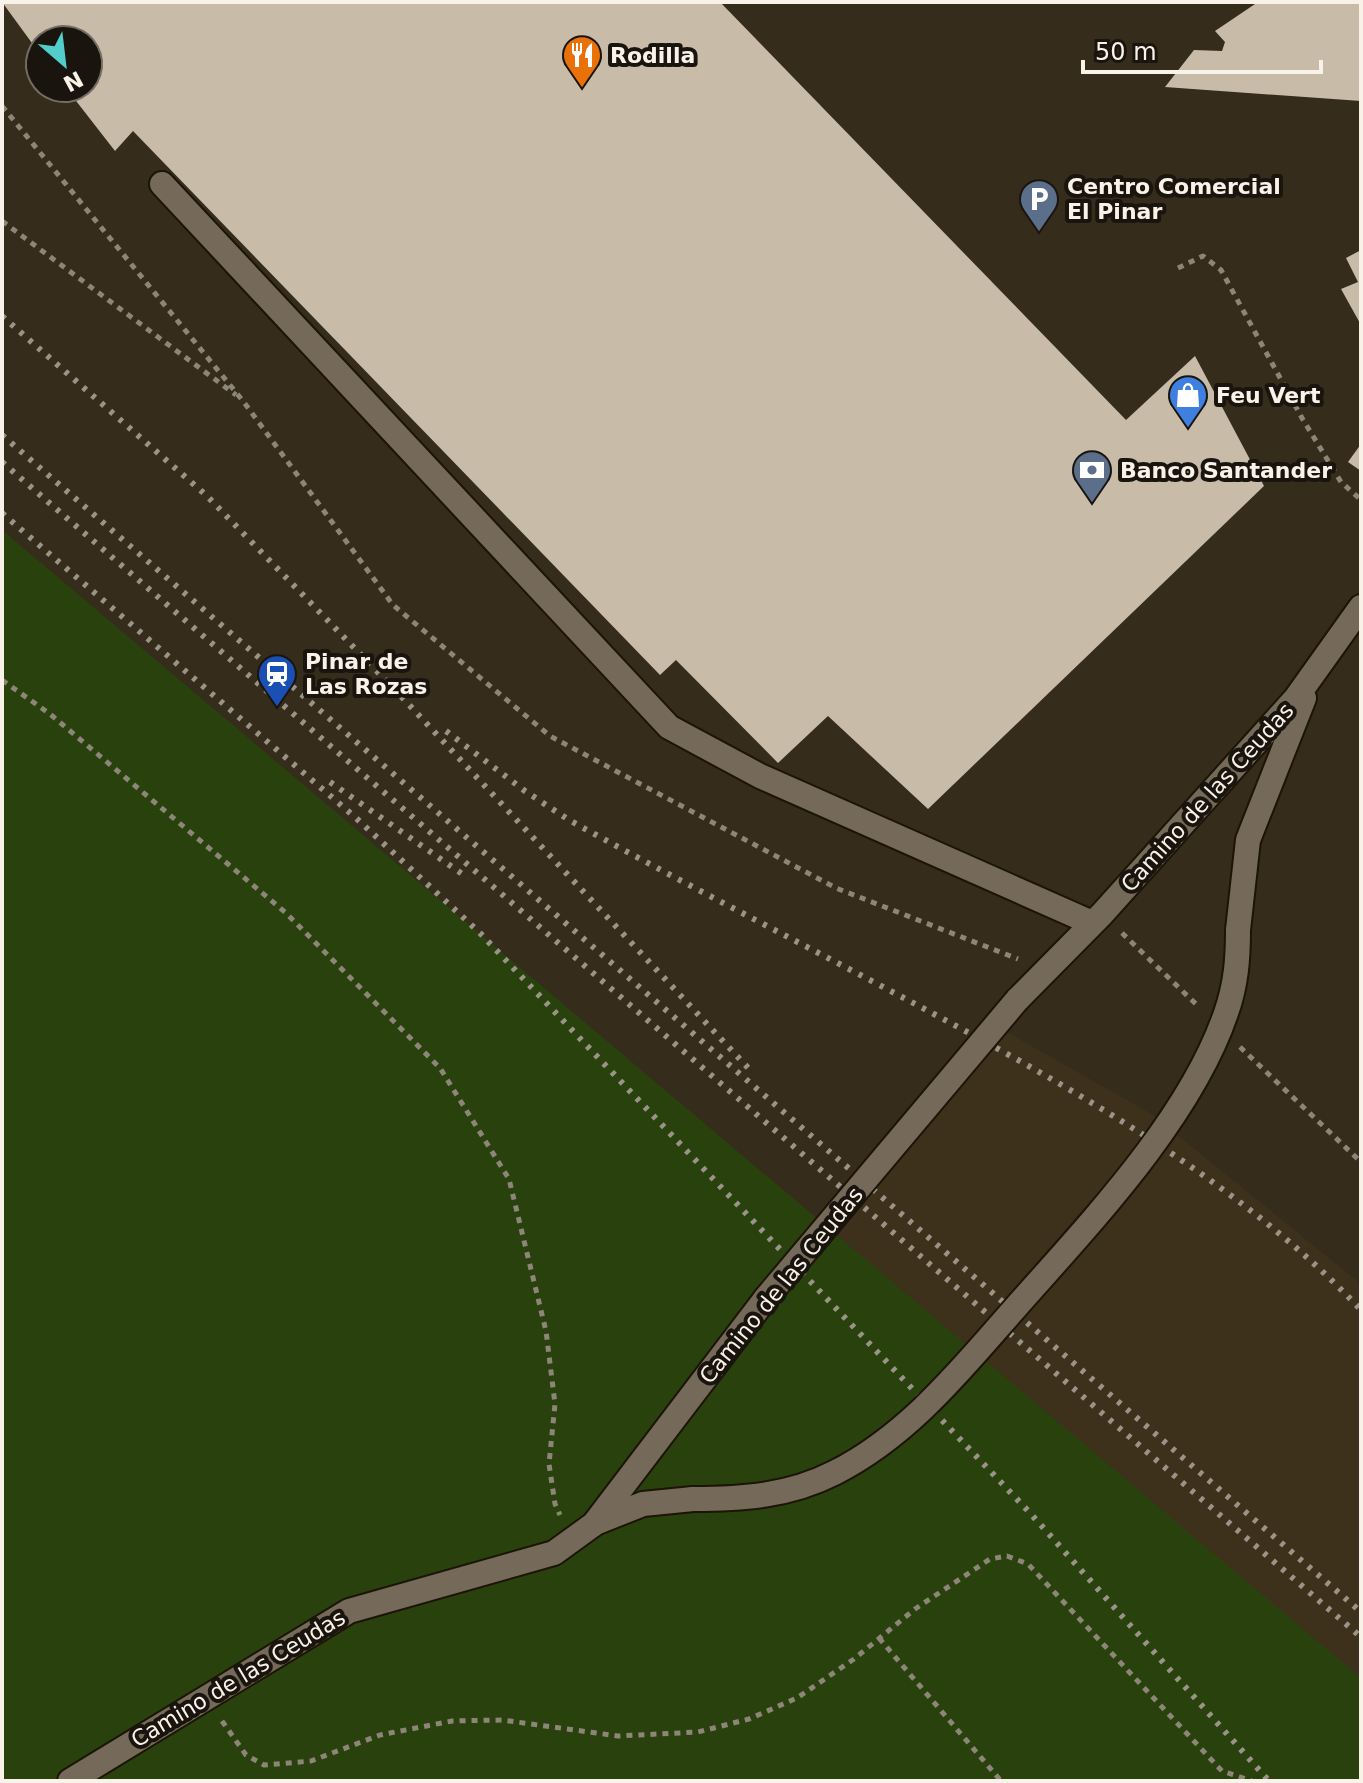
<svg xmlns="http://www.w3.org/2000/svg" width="1363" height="1783" font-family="'DejaVu Sans',sans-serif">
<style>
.built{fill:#3e311b}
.green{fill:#29420d}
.building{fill:#c8bca9}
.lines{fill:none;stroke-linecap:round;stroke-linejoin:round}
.minor-casing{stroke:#1c1406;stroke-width:28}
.path{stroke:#8d8578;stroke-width:5;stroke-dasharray:6 6;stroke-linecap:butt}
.minor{stroke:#756a59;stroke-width:24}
.rail{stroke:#9b9387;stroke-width:6;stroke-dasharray:4 8;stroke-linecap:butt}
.minor-bridge-casing{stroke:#1c1406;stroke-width:28;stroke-linecap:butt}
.minor-bridge{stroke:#756a59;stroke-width:24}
.labels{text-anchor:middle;stroke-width:8;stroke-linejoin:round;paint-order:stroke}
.poi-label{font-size:22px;font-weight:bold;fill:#f9f2e9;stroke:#19150e;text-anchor:start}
.street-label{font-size:22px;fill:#f9f2e9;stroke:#19150e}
</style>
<rect width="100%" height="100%" fill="#352c1c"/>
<polygon class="built" points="1005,1031 1150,1113 1361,1284 1361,1781 726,1371"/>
<polygon class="green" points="2,530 1361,1678 1361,1781 2,1781"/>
<g class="building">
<polygon points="2,2 720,2 1126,420 1195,356 1264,486 928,809 828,716 778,763 676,660 660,675 133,131 115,151 66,88 88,88 88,40 40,40 40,54"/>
<polygon points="1258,2 1361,3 1361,101 1165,87 1194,50 1222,51 1225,42 1215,31"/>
<polygon points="1361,250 1361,325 1341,289 1358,282 1346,258"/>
<polygon points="1361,444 1361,471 1348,462"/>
</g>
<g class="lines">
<defs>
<g id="minor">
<polyline points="162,184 669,727 760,776 1092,923"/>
<polyline points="1238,930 1248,840 1304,698"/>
<polyline points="1017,1000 1102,914 1296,698 1361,607"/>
<polyline points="595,1523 643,1504 693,1499"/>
<polyline points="70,1781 349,1611 554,1553 594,1524 766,1298"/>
</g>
</defs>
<use href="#minor" class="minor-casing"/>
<g class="path">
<polyline points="2,106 243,401 393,605 550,736 836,888 1018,959"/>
<polyline points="2,221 236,395"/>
<polyline points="1178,268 1203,256 1221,270 1302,418 1341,482 1361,500"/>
<polyline points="2,680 50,714 286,913 440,1068 509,1179 546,1331 555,1404 549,1464 555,1504 560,1515"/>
<polyline points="1122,933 1198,1006"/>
<polyline points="1240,1047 1361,1162"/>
<polyline points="879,1638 1001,1781"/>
<polyline points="222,1721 246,1755 264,1765 311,1761 380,1735 452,1721 502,1720 618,1736 698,1732 749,1719 797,1698 854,1659 915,1609 990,1559 1007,1556 1028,1564 1222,1771 1252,1781"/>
</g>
<use href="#minor" class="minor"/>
<g class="rail">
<polyline points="2,316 207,496 399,694 751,1071"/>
<polyline points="2,435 1361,1612"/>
<polyline points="2,462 1361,1637"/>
<polyline points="2,513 356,818 480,933 1031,1514 1269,1781"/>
<path d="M446,731L525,791L569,820C679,881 791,938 902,997C1060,1081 1237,1178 1361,1310"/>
<polyline points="330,782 468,878"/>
</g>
<defs>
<g id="minor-bridge">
<polyline points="766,1298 1017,1000"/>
<path d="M693,1499C742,1499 789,1496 834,1473C912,1434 967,1362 1024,1298C1095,1218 1191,1116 1226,1013C1236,985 1238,959 1238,930"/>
</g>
</defs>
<use href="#minor-bridge" class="minor-bridge-casing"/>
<use href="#minor-bridge" class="minor-bridge"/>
</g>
<defs>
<symbol id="restaurant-pin" viewBox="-11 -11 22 30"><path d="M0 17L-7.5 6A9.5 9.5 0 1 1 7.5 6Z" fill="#e8710a" stroke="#19150e"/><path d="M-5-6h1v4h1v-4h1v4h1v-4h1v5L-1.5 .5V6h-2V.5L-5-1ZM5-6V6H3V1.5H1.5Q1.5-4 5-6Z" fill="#fff"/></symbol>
<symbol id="parking-pin" viewBox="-11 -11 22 30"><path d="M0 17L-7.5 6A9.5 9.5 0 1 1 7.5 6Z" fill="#5c6f8a" stroke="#19150e"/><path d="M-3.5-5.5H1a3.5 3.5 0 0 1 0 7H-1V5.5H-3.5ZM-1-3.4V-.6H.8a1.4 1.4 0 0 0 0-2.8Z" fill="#fff"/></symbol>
<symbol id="shop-pin" viewBox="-11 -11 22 30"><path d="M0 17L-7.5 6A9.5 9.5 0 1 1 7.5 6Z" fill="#3f7fe0" stroke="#19150e"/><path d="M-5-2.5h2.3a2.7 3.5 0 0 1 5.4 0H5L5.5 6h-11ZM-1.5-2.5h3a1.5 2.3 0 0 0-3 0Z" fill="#fff"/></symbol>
<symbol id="bank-pin" viewBox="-11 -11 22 30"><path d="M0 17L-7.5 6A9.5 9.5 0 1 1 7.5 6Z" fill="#5c6f8a" stroke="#19150e"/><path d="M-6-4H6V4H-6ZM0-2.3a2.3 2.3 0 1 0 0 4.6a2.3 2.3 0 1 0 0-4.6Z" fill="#fff"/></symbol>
<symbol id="station-pin" viewBox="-11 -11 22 30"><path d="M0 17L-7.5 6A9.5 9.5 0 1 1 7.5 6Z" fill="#1a4fb4" stroke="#19150e"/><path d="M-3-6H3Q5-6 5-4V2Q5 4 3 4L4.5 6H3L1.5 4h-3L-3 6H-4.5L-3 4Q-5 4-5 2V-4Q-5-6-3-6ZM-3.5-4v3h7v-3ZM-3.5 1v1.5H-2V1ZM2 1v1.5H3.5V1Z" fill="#fff"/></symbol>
</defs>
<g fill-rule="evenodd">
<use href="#restaurant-pin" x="560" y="33" width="44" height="60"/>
<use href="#parking-pin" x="1017" y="177" width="44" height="60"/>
<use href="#shop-pin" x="1166" y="373" width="44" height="60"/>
<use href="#bank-pin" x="1070" y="448" width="44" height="60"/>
<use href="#station-pin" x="255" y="652" width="44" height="60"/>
</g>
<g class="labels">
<g class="poi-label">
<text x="610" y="63">Rodilla</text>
<text x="1067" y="194">Centro Comercial<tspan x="1067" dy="25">El Pinar</tspan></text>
<text x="1216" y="403">Feu Vert</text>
<text x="1120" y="478">Banco Santander</text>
<text x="305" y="669">Pinar de<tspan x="305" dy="25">Las Rozas</tspan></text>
</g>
<g class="street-label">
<text transform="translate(1207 797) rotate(-48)" y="8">Camino de las Ceudas</text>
<text transform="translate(781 1285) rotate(-51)" y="8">Camino de las Ceudas</text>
<text transform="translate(238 1678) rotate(-31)" y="8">Camino de las Ceudas</text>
</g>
</g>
<rect width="1363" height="1783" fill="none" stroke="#f9f2e9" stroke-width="8"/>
<g transform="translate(64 64) rotate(152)"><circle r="38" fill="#19150e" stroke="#736d66" stroke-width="2"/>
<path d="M0-6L14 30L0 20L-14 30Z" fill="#53cdca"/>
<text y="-12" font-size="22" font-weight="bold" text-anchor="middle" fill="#f9f2e9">N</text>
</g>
<path d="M1083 60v12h238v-12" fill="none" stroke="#f9f2e9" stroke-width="4"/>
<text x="1095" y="60" font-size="24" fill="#f9f2e9" stroke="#19150e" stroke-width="6" paint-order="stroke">50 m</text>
</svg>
